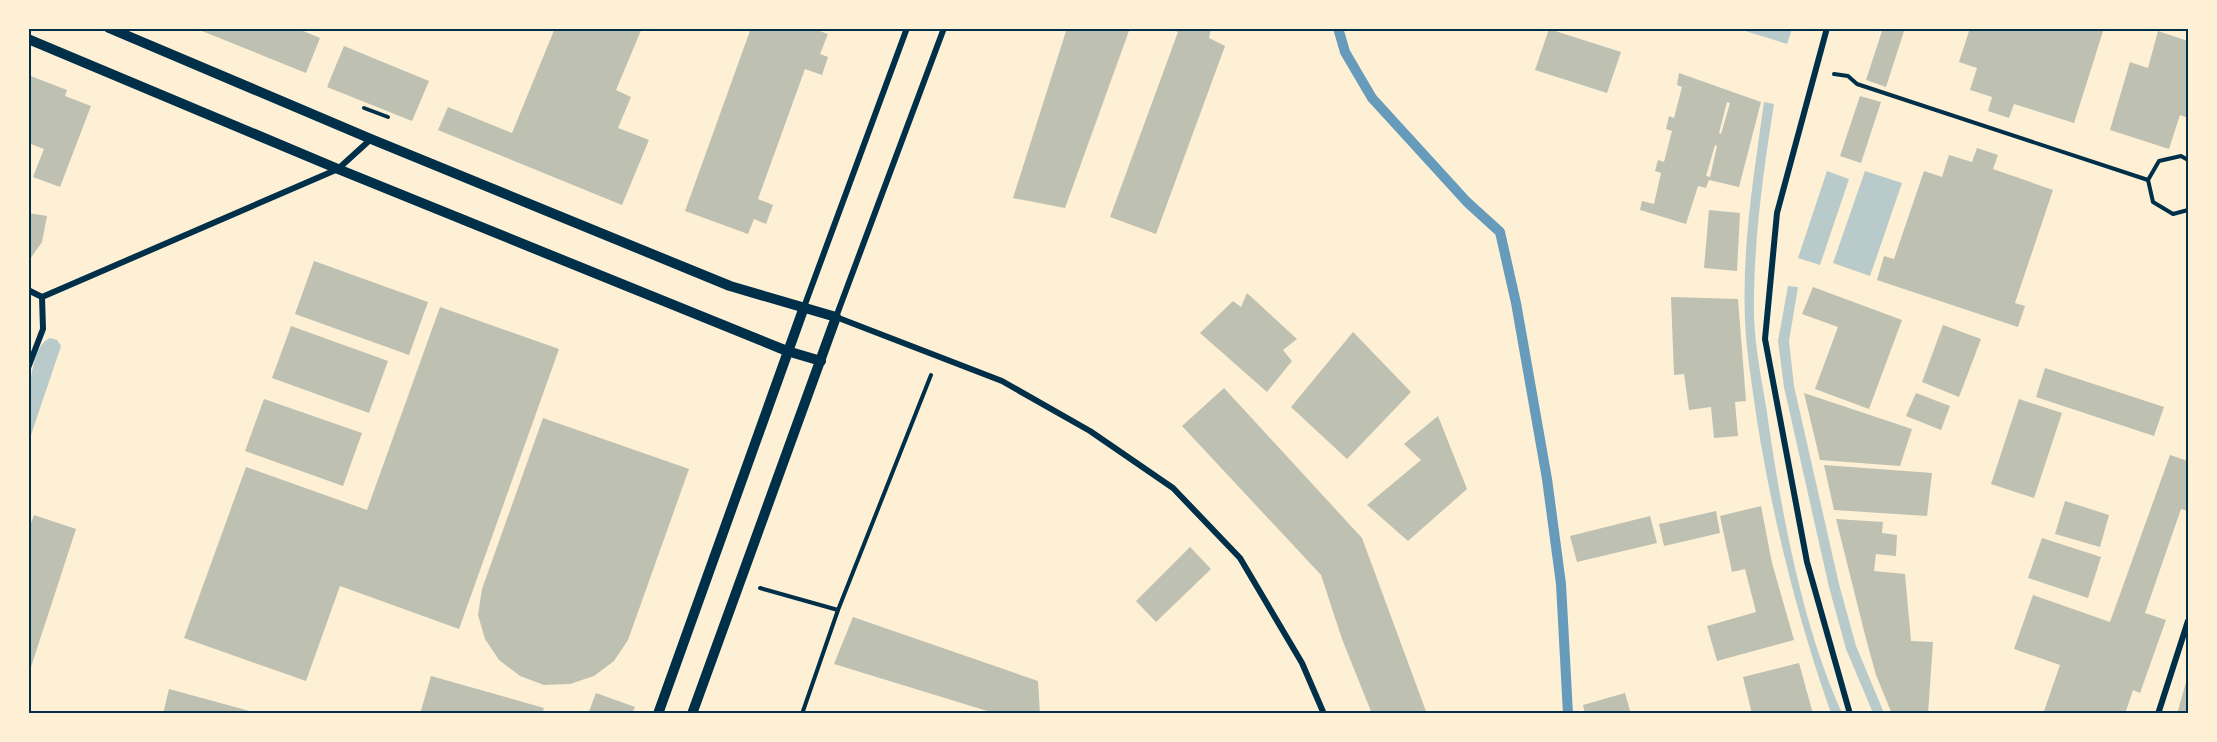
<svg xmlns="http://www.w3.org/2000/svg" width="2217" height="742" font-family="Inter,sans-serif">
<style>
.green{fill:#b9caca}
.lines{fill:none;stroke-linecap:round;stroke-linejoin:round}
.stream{stroke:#669bbc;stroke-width:10}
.building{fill:#bec0b2;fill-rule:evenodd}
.path{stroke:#003049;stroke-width:4}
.minor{stroke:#003049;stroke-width:6}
.tertiary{stroke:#003049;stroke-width:10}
.neatline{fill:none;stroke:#003049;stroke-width:2}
</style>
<rect width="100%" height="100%" fill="#fdf0d5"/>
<g class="green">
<polygon points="1739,29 1792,29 1787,44"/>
<path d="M1764,102L1774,104C1763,174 1753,244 1754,316C1755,346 1761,377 1766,406C1780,505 1801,623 1842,713H1831C1797,616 1772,517 1756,414C1752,383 1746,351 1745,319C1742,246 1754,174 1764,102Z"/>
<polygon points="1827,171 1849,179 1820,265 1798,258"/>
<polygon points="1865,171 1902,183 1870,276 1833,263"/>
<polygon points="1788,286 1798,287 1789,341 1794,386 1839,584 1856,646 1884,713 1873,713 1846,649 1829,587 1784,387 1778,341"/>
<path d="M50,338L57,340L61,346L29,441C28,418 26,348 50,338Z"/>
</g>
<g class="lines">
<polyline class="stream" points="1338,28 1345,52 1372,98 1467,202 1500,232 1516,303 1547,479 1561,584 1568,714"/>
</g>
<g class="building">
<polygon points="296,28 320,38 306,73 197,29"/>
<polygon points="555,28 642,28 616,90 631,97 618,128 649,140 622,205 438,130 448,107 512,133"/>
<polygon points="751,28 811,28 828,34 820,54 828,57 822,75 805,69 758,199 773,205 766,224 754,219 748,234 685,211"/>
<polygon points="1067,28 1130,28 1065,208 1013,198"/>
<polygon points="1170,28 1211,28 1209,38 1225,46 1156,234 1110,217 1178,32"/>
<polygon points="1883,28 1905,28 1886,87 1866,80"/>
<polygon points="1970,28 2104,28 2074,123 2014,104 2009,118 1988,111 1992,97 1970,90 1977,68 1959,62"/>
<polygon points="1549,29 1621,52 1607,93 1535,70"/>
<polygon points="2158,31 2188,41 2188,118 2180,115 2169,149 2110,130 2130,62 2148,68"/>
<polygon points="344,46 429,81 412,121 327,87"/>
<path d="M1679,73L1761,102L1739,187L1709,180L1706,188L1698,186L1686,224L1640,210L1642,201L1654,204L1661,173L1655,171L1658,160L1664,162L1672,131L1666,129L1669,116L1674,118L1682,87L1677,85ZM1727,102L1730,103L1721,134L1719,133ZM1715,145L1717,146L1710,177L1706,176Z"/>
<polygon points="28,75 67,90 65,96 91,106 60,187 33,177 44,149 28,143"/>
<polygon points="1860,96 1881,102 1861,163 1840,156"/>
<polygon points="1977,148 1998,155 1993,169 2053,190 2015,303 2025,306 2018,327 1877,280 1884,256 1894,259 1924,171 1942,177 1949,155 1972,162"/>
<polygon points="1709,210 1740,213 1737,271 1704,268"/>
<polygon points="28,213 47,216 42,242 28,262"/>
<polygon points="314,261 428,302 409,355 295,314"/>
<polygon points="1813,287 1902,320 1869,409 1815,389 1838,327 1802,314"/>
<polygon points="1247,293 1297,339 1283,350 1292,361 1267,392 1200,333 1233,301 1241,307"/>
<polygon points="1671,297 1738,299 1746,401 1735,402 1738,436 1714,438 1711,407 1689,410 1684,374 1674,375"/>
<polygon points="440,307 559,349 459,629 340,586 306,681 184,638 246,467 367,510"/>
<polygon points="1943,325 1981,339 1959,397 1922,382"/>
<polygon points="291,326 388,361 369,413 272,378"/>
<polygon points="1353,332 1411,392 1347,459 1291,407"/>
<polygon points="2045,368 2164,407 2154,436 2036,397"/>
<polygon points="1224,388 1362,538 1427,714 1372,714 1342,639 1321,575 1182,426"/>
<polygon points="1804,393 1912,429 1900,466 1820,460"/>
<polygon points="1916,393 1950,406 1941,430 1906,416"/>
<polygon points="264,399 362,433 343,486 245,451"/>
<polygon points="2019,399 2062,413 2034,498 1991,484"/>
<polygon points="1438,416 1467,489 1408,541 1367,505 1421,460 1404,444"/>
<polygon points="543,418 689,469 628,640 614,661 594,676 570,684 544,685 520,676 499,660 485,639 478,615 482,589"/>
<polygon points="2170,455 2188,461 2188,511 2181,509 2145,613 2166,620 2140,693 2133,690 2125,714 2043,714 2060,665 2014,649 2033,595 2110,622"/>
<polygon points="1824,465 1932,473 1927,516 1834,510"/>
<polygon points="2065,501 2109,515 2100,547 2055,534"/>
<polygon points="1761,506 1772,563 1794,640 1717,661 1707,626 1756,612 1745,569 1732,572 1720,516"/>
<polygon points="1716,511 1720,533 1664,546 1659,524"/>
<polygon points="34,515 76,529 29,673 28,531"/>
<polygon points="1650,516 1657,543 1577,562 1570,536"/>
<polygon points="1836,519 1883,522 1882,533 1897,535 1896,556 1876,554 1874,571 1905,574 1911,641 1933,642 1928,714 1892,714 1876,675 1865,635"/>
<polygon points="2042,538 2101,557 2088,598 2028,578"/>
<polygon points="1190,547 1211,569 1156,622 1136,601"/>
<polygon points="853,617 1038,681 1040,714 997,714 834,664"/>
<polygon points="1799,663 1813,714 1752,714 1743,677"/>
<polygon points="2188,675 2188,714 2177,714"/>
<polygon points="431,676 544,708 542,714 420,714"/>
<polygon points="169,689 257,713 257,714 163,714"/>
<polygon points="596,693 635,707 632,714 588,714"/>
<polygon points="1625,693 1631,714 1585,714 1583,705"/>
</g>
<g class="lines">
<g class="path">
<polyline points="1834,74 1848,76 1857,84 2148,180"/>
<polyline points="364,108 388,117"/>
<polyline points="2188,160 2181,156 2159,161 2148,180 2153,202 2173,214 2188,210"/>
<polyline points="760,588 838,610"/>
<polyline points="802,714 838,610 931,375"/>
</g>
<g class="minor">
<polyline points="944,28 836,317 1002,381 1090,431 1173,488 1240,558 1302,663 1324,714"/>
<polyline points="1827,28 1777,213 1765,339 1807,562 1850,714"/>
<polyline points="28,290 42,297"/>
<polyline points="804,307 907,28"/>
<polyline points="28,368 43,329 42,297 338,169 371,139"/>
<polyline points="2158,714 2188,621"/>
</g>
<g class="tertiary">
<polyline points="109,28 371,139 730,286 836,317 692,714"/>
<polyline points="28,39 338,169 787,351 821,361"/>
<polyline points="658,714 804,307"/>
</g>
</g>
<rect width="2217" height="742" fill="none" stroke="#fdf0d5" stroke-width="60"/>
<rect x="30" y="30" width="2157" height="682" class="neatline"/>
</svg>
